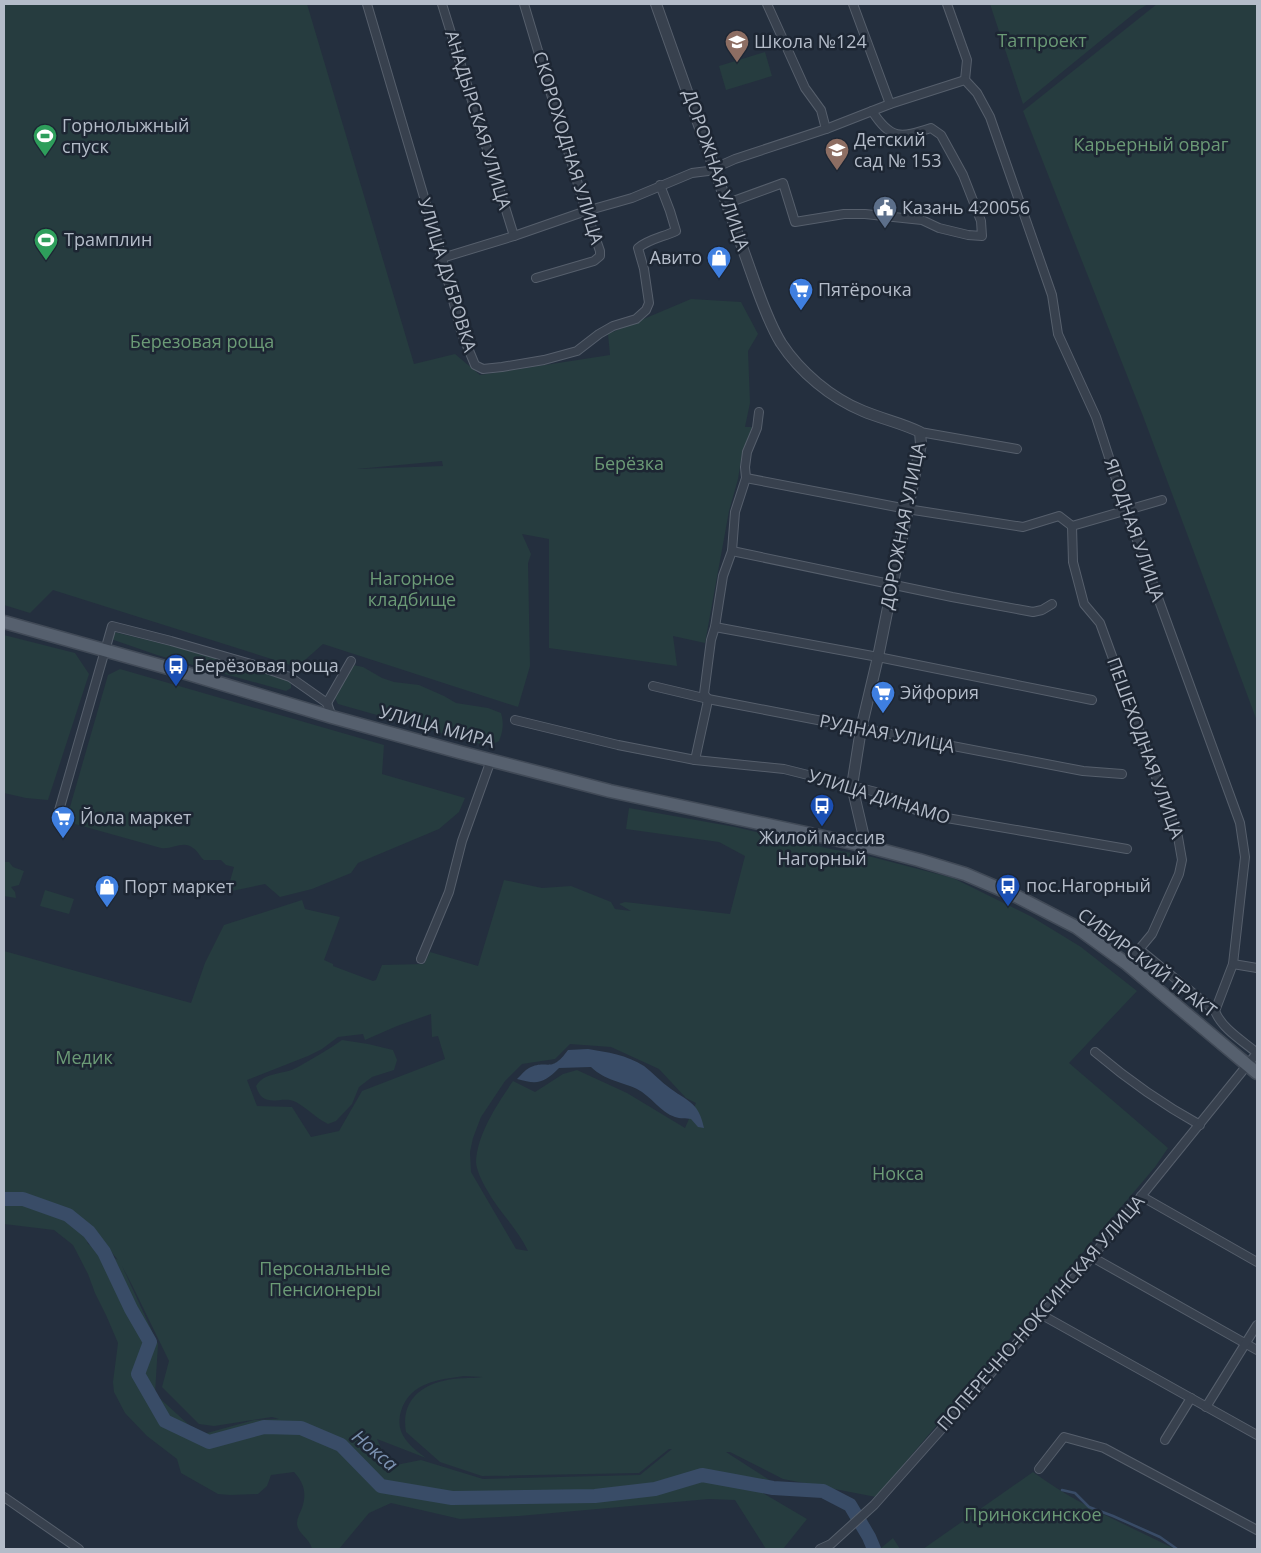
<svg xmlns="http://www.w3.org/2000/svg" width="1261" height="1553" font-family="'Open Sans',sans-serif">
<style>
.green{fill:#263c3f;fill-rule:evenodd}
.water{fill:#394c67}
.lines{fill:none;stroke-linecap:round;stroke-linejoin:round}
.stream{stroke:#394c67;stroke-width:2.5}
.river{stroke:#394c67;stroke-width:14}
.minor-casing{stroke:#565f6c;stroke-width:10}
.tertiary-casing{stroke:#565f6c;stroke-width:12}
.primary-casing{stroke:#414a57;stroke-width:15}
.minor{stroke:#38414e;stroke-width:8}
.tertiary{stroke:#38414e;stroke-width:10}
.primary{stroke:#56606e;stroke-width:12}
.labels{text-anchor:middle;stroke-width:5;stroke-linejoin:round;paint-order:stroke}
.park-label{font-size:18px;fill:#6b9a76;stroke:#1d2633}
.poi-label{font-size:18px;fill:#b4bcc9;stroke:#1d2633;text-anchor:start}
.street-label{font-size:18px;fill:#b4bcc9;stroke:#1d2633}
.water-label{font-size:19px;font-style:italic;fill:#7c92b1;stroke:#1d2633}
</style>
<rect width="100%" height="100%" fill="#242f3e"/>
<g class="green">
<path d="M4,4H307L414,364L455,354L480,375L610,355L608,334L691,299L741,302L758,334L748,351L750,403L745,427H752L742,454L738,479L729,511L705,643L673,636L677,666L549,648V539L522,534L531,554L528,563L530,666L518,707L323,644L297,667L53,590L30,613L4,605ZM442,461L443,466L357,469Z"/>
<polygon points="990,4 1148,4 1137,11 1023,104"/>
<polygon points="1157,4 1257,4 1257,721 1143,416 1023,111"/>
<polygon points="765,52 772,76 726,90 719,66"/>
<polygon points="114,632 189,650 199,651 288,680 291,684 291,688 286,691 157,655 111,639"/>
<polygon points="4,635 75,653 89,674 48,800 26,798 4,793"/>
<path d="M349,664L363,667L382,678L394,682L419,685L444,696L456,703L488,708L501,713C504,723 503,732 499,741L491,745L476,743L338,704L332,692Z"/>
<path d="M120,669L384,745L382,774L465,798L459,812L439,829L358,863L351,873L312,889L280,897L265,884L227,892L234,867L226,865L221,860H204C200,857 198,851 193,848C183,840 172,850 161,848L75,824L70,816V807L108,675Z"/>
<path d="M629,808L735,827L826,848L872,857L953,878L1032,917L1081,947L1137,991L1069,1063L1168,1148L1155,1167L876,1497L783,1479L730,1452H726L774,1483L761,1492L807,1519L783,1549H766L735,1500L709,1499L519,1516L460,1519L391,1503L369,1513L339,1549H312C310,1538 297,1534 297,1523C297,1518 300,1513 302,1508C307,1493 304,1483 294,1472L271,1475L267,1486L258,1494L230,1495L218,1494L181,1473L177,1459L147,1436L125,1413L114,1392L113,1382L118,1343L106,1315L95,1293L88,1274L73,1245L54,1230L4,1224V951L191,1003L205,963L224,925L302,900L305,909L340,917L324,960L333,964V966L373,981L376,980L382,965L424,964L430,952L478,966L504,880L542,888L571,886L611,902L615,909L631,911L619,904L625,902L730,914L745,856L719,842L626,829ZM431,1014L432,1037L438,1036L445,1059L362,1091L339,1131L311,1137L292,1107L257,1106L247,1080L308,1056L322,1049L338,1037L363,1034L365,1040L397,1026ZM570,1044L611,1047L659,1069L686,1098L696,1103L685,1128L627,1093L577,1070L563,1074L535,1092L513,1081C498,1103 477,1134 476,1162C476,1169 483,1184 487,1190C499,1212 518,1229 528,1251L516,1249L471,1172L470,1152L473,1138L481,1117L505,1081L522,1064L555,1059ZM80,1219L89,1226L118,1260L88,1244ZM122,1266L132,1285L169,1361L162,1387L199,1424L214,1426L272,1417L279,1419L254,1420L200,1435L155,1394L158,1344ZM464,1376L483,1377C470,1379 456,1377 443,1381C417,1387 401,1404 406,1432L440,1462L482,1476L639,1473L669,1449H672L640,1475L483,1479L421,1460L396,1465L387,1461L377,1439L426,1458C419,1453 411,1447 406,1440C399,1431 398,1422 401,1411C411,1382 437,1380 464,1376Z"/>
<polygon points="4,862 9,862 13,867 24,871 19,885 11,887 15,892 16,898 4,896"/>
<polygon points="45,890 74,899 69,914 40,906"/>
<path d="M342,1040L368,1044L393,1050L397,1060L394,1070L372,1077L359,1087L352,1104L336,1121L328,1124C316,1118 307,1108 296,1102C282,1094 263,1111 256,1086C265,1071 285,1075 298,1067C313,1058 328,1050 342,1040Z"/>
<path d="M1033,1472C1076,1504 1127,1525 1175,1549H923Z"/>
<polygon points="893,1538 900,1549 882,1549 881,1548"/>
</g>
<path class="water" d="M588,1049C607,1052 627,1055 644,1066C653,1073 661,1082 671,1089C689,1102 699,1103 704,1128L698,1127L691,1119C686,1118 680,1119 675,1117C660,1112 651,1096 637,1089C620,1081 606,1081 591,1067L559,1068C544,1083 538,1085 517,1079C521,1075 525,1070 529,1068C548,1058 550,1075 568,1050Z"/>
<g class="lines">
<polyline class="stream" points="1062,1490 1075,1493 1089,1507 1113,1516 1160,1537 1177,1549"/>
<polyline class="river" points="4,1199 23,1199 68,1215 89,1232 104,1252 131,1309 150,1342 138,1374 165,1421 209,1442 264,1427 301,1428 341,1445 381,1486 452,1498 595,1496 655,1489 702,1475 773,1488 823,1491 850,1505 869,1537 874,1549"/>
<defs>
<g id="minor">
<path d="M367,4L442,258L461,331L475,365L483,369L502,367L544,360L577,351L599,334L613,326L636,319L646,310L649,303L644,269L638,248C649,239 663,237 676,231L670,211L660,185"/>
<polyline points="442,4 514,236"/>
<polyline points="524,4 586,211 600,251 600,256 594,261 536,278"/>
<polyline points="767,4 805,88 821,110 826,129"/>
<polyline points="853,4 890,104"/>
<path d="M947,4L967,60L965,80L977,93L990,117L1052,295L1058,334L1096,417L1126,510L1240,823L1245,857L1233,964L1215,1011C1222,1029 1243,1041 1257,1053"/>
<path d="M728,203L783,183L795,222L844,214H865L922,220L939,228L968,235L982,236L981,221L963,175L941,135L931,128C900,138 891,140 872,111"/>
<polyline points="442,258 514,236 586,211 632,198 692,173 708,171 735,159 826,129 890,104 965,80"/>
<polyline points="920,432 1017,449"/>
<polyline points="746,478 907,509 1023,527 1059,516 1072,526 1162,500"/>
<polyline points="1072,526 1073,562 1084,604 1100,623 1178,837 1182,860 1179,874 1152,934 1127,964"/>
<polyline points="732,551 952,597 1033,612 1042,610 1052,604"/>
<polyline points="715,627 878,657 1092,700"/>
<polyline points="653,686 708,699 1083,771 1122,774"/>
<polyline points="327,703 351,661"/>
<polyline points="515,720 618,745 695,760 784,769 880,793 916,810 941,817 1127,849"/>
<polyline points="695,760 707,705 708,699 704,694 711,640 715,627 723,576 732,551 735,512 746,478 745,467 747,452 757,428 759,412"/>
<polyline points="56,821 112,626 171,641 258,666 290,677 327,703 332,717"/>
<polyline points="1139,949 1215,1011"/>
<polyline points="421,959 449,892 462,841 491,760"/>
<polyline points="1233,964 1257,968"/>
<path d="M1095,1052C1128,1080 1162,1104 1200,1125"/>
<polyline points="1141,1196 1257,1262"/>
<polyline points="1092,1257 1257,1350"/>
<polyline points="1042,1315 1257,1435"/>
<polyline points="1206,1407 1257,1325"/>
<polyline points="1165,1440 1191,1398"/>
<polyline points="1039,1469 1064,1437 1104,1448 1257,1530"/>
<polyline points="4,1497 79,1549"/>
<polyline points="820,1549 831,1544 874,1505 978,1388 1092,1257 1257,1053"/>
</g>
<path id="tertiary" d="M656,4L756,286C763,305 770,325 781,343C800,372 831,398 863,411C882,419 902,423 920,432L921,444L878,657L861,729L852,786L866,846"/>
<polyline id="primary" points="4,622 179,671 332,717 459,752 610,791 866,846 919,860 965,874 1014,895 1076,927 1127,964 1257,1073"/>
</defs>
<use href="#minor" class="minor-casing"/>
<use href="#tertiary" class="tertiary-casing"/>
<use href="#primary" class="primary-casing"/>
<use href="#minor" class="minor"/>
<use href="#tertiary" class="tertiary"/>
<use href="#primary" class="primary"/>
</g>
<defs>
<symbol id="school-pin" viewBox="-11 -11 22 30"><path d="M0 17L-7.5 6A9.5 9.5 0 1 1 7.5 6Z" fill="#8d6e63" stroke="#1d2633"/><path d="M0-5L7-2L0 1L-7-2ZM-4 1L0 2.5L4 1V4Q0 6-4 4Z" fill="#fff"/></symbol>
<symbol id="stadium-pin" viewBox="-11 -11 22 30"><path d="M0 17L-7.5 6A9.5 9.5 0 1 1 7.5 6Z" fill="#2e9e5b" stroke="#1d2633"/><path d="M0-5a6.5 5 0 1 0 0 10a6.5 5 0 1 0 0-10ZM-3.5-1.8h7v3.6h-7Z" fill="#fff"/></symbol>
<symbol id="civic-pin" viewBox="-11 -11 22 30"><path d="M0 17L-7.5 6A9.5 9.5 0 1 1 7.5 6Z" fill="#5c6f8a" stroke="#1d2633"/><path d="M-.6-6.5H3V-4.5H.6V-3L4-1V1h2V6H-6V1h2V-1L-.6-3ZM-1.2 2.5V6h2.4V2.5Z" fill="#fff"/></symbol>
<symbol id="shop-pin" viewBox="-11 -11 22 30"><path d="M0 17L-7.5 6A9.5 9.5 0 1 1 7.5 6Z" fill="#3f7fe0" stroke="#1d2633"/><path d="M-5-2.5h2.3a2.7 3.5 0 0 1 5.4 0H5L5.5 6h-11ZM-1.5-2.5h3a1.5 2.3 0 0 0-3 0Z" fill="#fff"/></symbol>
<symbol id="supermarket-pin" viewBox="-11 -11 22 30"><path d="M0 17L-7.5 6A9.5 9.5 0 1 1 7.5 6Z" fill="#3f7fe0" stroke="#1d2633"/><path d="M-6-5.5h2.5l.6 2H6L4.5 2H-2.5L-4.4-4H-6ZM-1.5 3.2a1.3 1.3 0 1 0 .1 0ZM3 3.2a1.3 1.3 0 1 0 .1 0Z" fill="#fff"/></symbol>
<symbol id="bus-pin" viewBox="-11 -11 22 30"><path d="M0 17L-7.5 6A9.5 9.5 0 1 1 7.5 6Z" fill="#1a4fb4" stroke="#1d2633"/><path d="M-5-6H5V4H4V6H2V4H-2V6H-4V4H-5ZM-3.5-4V0h7V-4ZM-3.5 1.2v1.5H-2V1.2ZM2 1.2v1.5H3.5V1.2Z" fill="#fff"/></symbol>
</defs>
<g fill-rule="evenodd">
<use href="#school-pin" x="723" y="28" width="28" height="38"/>
<use href="#stadium-pin" x="31" y="122" width="28" height="38"/>
<use href="#school-pin" x="823" y="136" width="28" height="38"/>
<use href="#civic-pin" x="871" y="194" width="28" height="38"/>
<use href="#stadium-pin" x="32" y="226" width="28" height="38"/>
<use href="#shop-pin" x="705" y="244" width="28" height="38"/>
<use href="#supermarket-pin" x="787" y="276" width="28" height="38"/>
<use href="#bus-pin" x="162" y="652" width="28" height="38"/>
<use href="#supermarket-pin" x="869" y="679" width="28" height="38"/>
<use href="#bus-pin" x="808" y="792" width="28" height="38"/>
<use href="#supermarket-pin" x="49" y="804" width="28" height="38"/>
<use href="#bus-pin" x="994" y="872" width="28" height="38"/>
<use href="#shop-pin" x="93" y="873" width="28" height="38"/>
</g>
<g class="labels">
<g class="park-label">
<text x="1042" y="47">Татпроект</text>
<text x="1151" y="151">Карьерный овраг</text>
<text x="202" y="348">Березовая роща</text>
<text x="629" y="470">Берёзка</text>
<text x="412" y="585">Нагорное<tspan x="412" dy="21">кладбище</tspan></text>
<text x="84" y="1064">Медик</text>
<text x="898" y="1180">Нокса</text>
<text x="325" y="1275">Персональные<tspan x="325" dy="21">Пенсионеры</tspan></text>
<text x="1033" y="1521">Приноксинское</text>
</g>
<g class="poi-label">
<text x="754" y="48">Школа №124</text>
<text x="62" y="132">Горнолыжный<tspan x="62" dy="21">спуск</tspan></text>
<text x="854" y="146">Детский<tspan x="854" dy="21">сад № 153</tspan></text>
<text x="902" y="214">Казань 420056</text>
<text x="64" y="246">Трамплин</text>
<text x="702" y="264" text-anchor="end">Авито</text>
<text x="818" y="296">Пятёрочка</text>
<text x="194" y="672">Берёзовая роща</text>
<text x="900" y="699">Эйфория</text>
<text x="80" y="824">Йола маркет</text>
<text x="822" y="844" text-anchor="middle">Жилой массив<tspan x="822" dy="21">Нагорный</tspan></text>
<text x="1026" y="892">пос.Нагорный</text>
<text x="124" y="893">Порт маркет</text>
</g>
<g class="street-label">
<text transform="translate(478 120) rotate(73)" y="6">АНАДЫРСКАЯ УЛИЦА</text>
<text transform="translate(568 148) rotate(73)" y="6">СКОРОХОДНАЯ УЛИЦА</text>
<text transform="translate(716 170) rotate(71)" y="6">ДОРОЖНАЯ УЛИЦА</text>
<text transform="translate(447 275) rotate(73)" y="6">УЛИЦА ДУБРОВКА</text>
<text transform="translate(903 526) rotate(-79)" y="6">ДОРОЖНАЯ УЛИЦА</text>
<text transform="translate(1134 530) rotate(71)" y="6">ЯГОДНАЯ УЛИЦА</text>
<text transform="translate(437 727) rotate(15)" y="6">УЛИЦА МИРА</text>
<text transform="translate(887 734) rotate(11)" y="6">РУДНАЯ УЛИЦА</text>
<text transform="translate(1145 748) rotate(70)" y="6">ПЕШЕХОДНАЯ УЛИЦА</text>
<text transform="translate(879 797) rotate(17)" y="6">УЛИЦА ДИНАМО</text>
<text transform="translate(1147 963) rotate(37)" y="6">СИБИРСКИЙ ТРАКТ</text>
<text transform="translate(1041 1313) rotate(-49)" y="6">ПОПЕРЕЧНО-НОКСИНСКАЯ УЛИЦА</text>
</g>
<g class="water-label">
<text transform="translate(375 1450) rotate(40)" y="7">Нокса</text>
</g>
</g>
<rect width="1261" height="1553" fill="none" stroke="#b4bcc9" stroke-width="10"/>
</svg>
